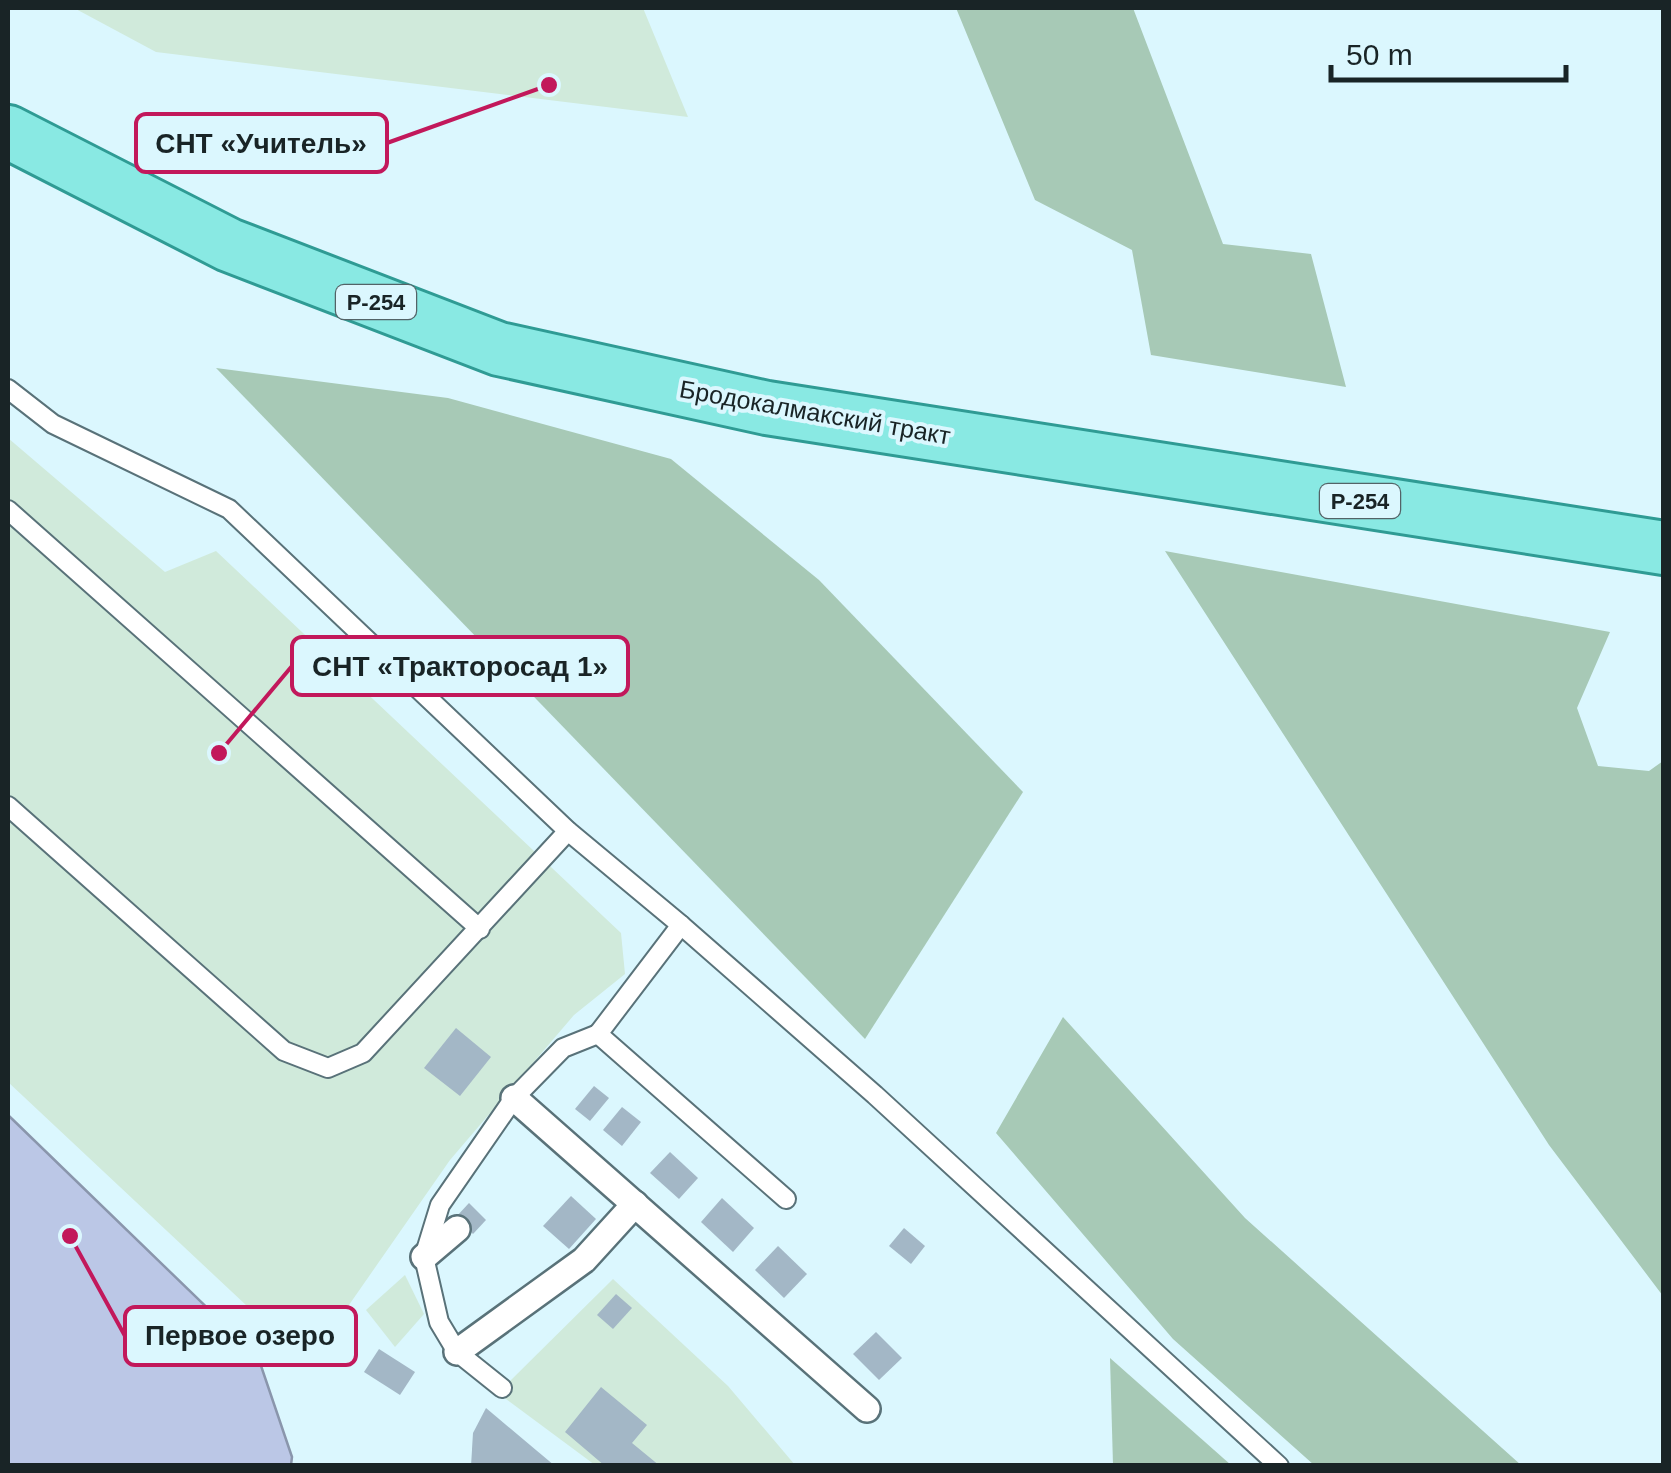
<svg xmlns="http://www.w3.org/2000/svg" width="1671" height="1473" font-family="Arial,sans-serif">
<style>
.green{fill:#d0eadb}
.forest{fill:#a7c9b6}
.water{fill:#bbc7e6;stroke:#8a96ac;stroke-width:2.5}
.building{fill:#a3b7c6}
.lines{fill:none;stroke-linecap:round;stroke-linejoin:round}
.service-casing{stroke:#597279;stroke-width:22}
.pedestrian-casing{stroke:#597279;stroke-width:30}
.primary-casing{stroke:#2f9b94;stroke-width:58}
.service{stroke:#fff;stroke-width:18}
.pedestrian{stroke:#fff;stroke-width:25}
.primary{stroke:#89e9e3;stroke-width:52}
.labels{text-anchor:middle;stroke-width:8;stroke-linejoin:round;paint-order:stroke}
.shield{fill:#dbf7fe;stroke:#536367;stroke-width:2.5}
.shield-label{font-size:22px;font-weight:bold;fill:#192426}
.street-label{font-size:25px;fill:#192426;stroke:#dbf7fe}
.leader{fill:none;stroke:#c2185b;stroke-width:4}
.callout-dot{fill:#c2185b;stroke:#dbf7fe;stroke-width:4}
.callout{fill:#dbf7fe;stroke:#c2185b;stroke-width:4}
.callout-label{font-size:28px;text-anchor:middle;font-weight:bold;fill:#192426}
</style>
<rect width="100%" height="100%" fill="#dbf7fe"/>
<g class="green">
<polygon points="74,8 643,8 688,117 156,52"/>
<polygon points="8,438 165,572 216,551 621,933 625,974 574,1015 450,1160 342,1315 247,1306 8,1082"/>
<polygon points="405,1275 424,1314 395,1347 366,1310"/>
<polygon points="613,1279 728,1386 795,1465 595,1465 498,1393"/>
</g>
<g class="forest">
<polygon points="956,8 1133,8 1223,244 1311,254 1346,387 1151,355 1132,250 1035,200"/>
<polygon points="216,368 448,398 671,459 819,580 1023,792 865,1039"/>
<polygon points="1165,551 1610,632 1577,708 1598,766 1649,771 1663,761 1663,1296 1549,1145"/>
<polygon points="1063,1017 1245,1218 1521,1465 1314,1465 1173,1339 996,1133"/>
<polygon points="1110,1358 1231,1465 1113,1465"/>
</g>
<polygon class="water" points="8,1115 258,1357 292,1457 291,1465 8,1465"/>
<g class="building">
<polygon points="456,1028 491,1057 460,1096 424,1068"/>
<polygon points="594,1086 609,1098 590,1121 575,1109"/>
<polygon points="622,1107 641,1122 622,1146 603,1130"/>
<polygon points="670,1152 698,1178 679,1199 650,1173"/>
<polygon points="571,1196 596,1219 569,1249 543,1226"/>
<polygon points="722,1198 754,1228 733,1252 701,1222"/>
<polygon points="469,1203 486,1220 473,1234 456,1217"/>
<polygon points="904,1228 925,1246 911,1264 889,1246"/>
<polygon points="778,1246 807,1274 784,1298 755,1270"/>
<polygon points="616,1294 632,1308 613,1329 597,1315"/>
<polygon points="876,1332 902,1358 879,1380 853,1354"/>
<polygon points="379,1349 415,1372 400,1395 364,1372"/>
<polygon points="601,1387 647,1425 632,1443 660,1466 605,1466 565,1432"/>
<polygon points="486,1408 555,1466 471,1466 473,1433"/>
</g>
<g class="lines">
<defs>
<g id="service">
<polyline points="8,389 53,424 229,509 568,831 681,925 875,1095 1279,1466"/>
<polyline points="8,510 480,929"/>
<polyline points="8,806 284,1051 328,1068 363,1053 568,831"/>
<polyline points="681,925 598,1034 786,1199"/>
<polyline points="502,1388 457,1352 439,1322 424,1257 440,1205 514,1098 563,1048 598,1034"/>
</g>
<g id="pedestrian">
<polyline points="514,1098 867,1409"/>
<polyline points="424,1257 457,1229"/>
<polyline points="457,1352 584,1260 635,1204"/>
</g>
<polyline id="primary" points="8,132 229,245 499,349 767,408 1664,548"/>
</defs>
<use href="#service" class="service-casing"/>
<use href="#pedestrian" class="pedestrian-casing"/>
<use href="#primary" class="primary-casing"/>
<use href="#service" class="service"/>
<use href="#pedestrian" class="pedestrian"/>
<use href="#primary" class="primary"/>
</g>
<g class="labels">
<g class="shield">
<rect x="336" y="285" width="80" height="34" rx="8"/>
<rect x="1320" y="484" width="80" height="34" rx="8"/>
</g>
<g class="shield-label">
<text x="376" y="310">Р-254</text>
<text x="1360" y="509">Р-254</text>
</g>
<g class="street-label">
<text transform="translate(815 412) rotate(10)" y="9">Бродокалмакский тракт</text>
</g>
</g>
<path class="leader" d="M549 85L387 143M219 753L292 666M70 1236L125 1336"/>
<g class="callout-dot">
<circle cx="549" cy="85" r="10"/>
<circle cx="219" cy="753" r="10"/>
<circle cx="70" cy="1236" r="10"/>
</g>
<g class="callout">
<rect x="136" y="114" width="251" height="58" rx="10"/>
<rect x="292" y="637" width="336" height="58" rx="10"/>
<rect x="125" y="1307" width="231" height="58" rx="10"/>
</g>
<g class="callout-label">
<text x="261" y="153">СНТ «Учитель»</text>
<text x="460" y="676">СНТ «Тракторосад 1»</text>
<text x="240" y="1345">Первое озеро</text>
</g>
<rect width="1671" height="1473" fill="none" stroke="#192426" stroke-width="20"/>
<path d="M1331 65v15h235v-15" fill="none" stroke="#192426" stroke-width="5"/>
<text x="1346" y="65" font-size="30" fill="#192426" stroke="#dbf7fe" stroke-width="8" paint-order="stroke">50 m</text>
</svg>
